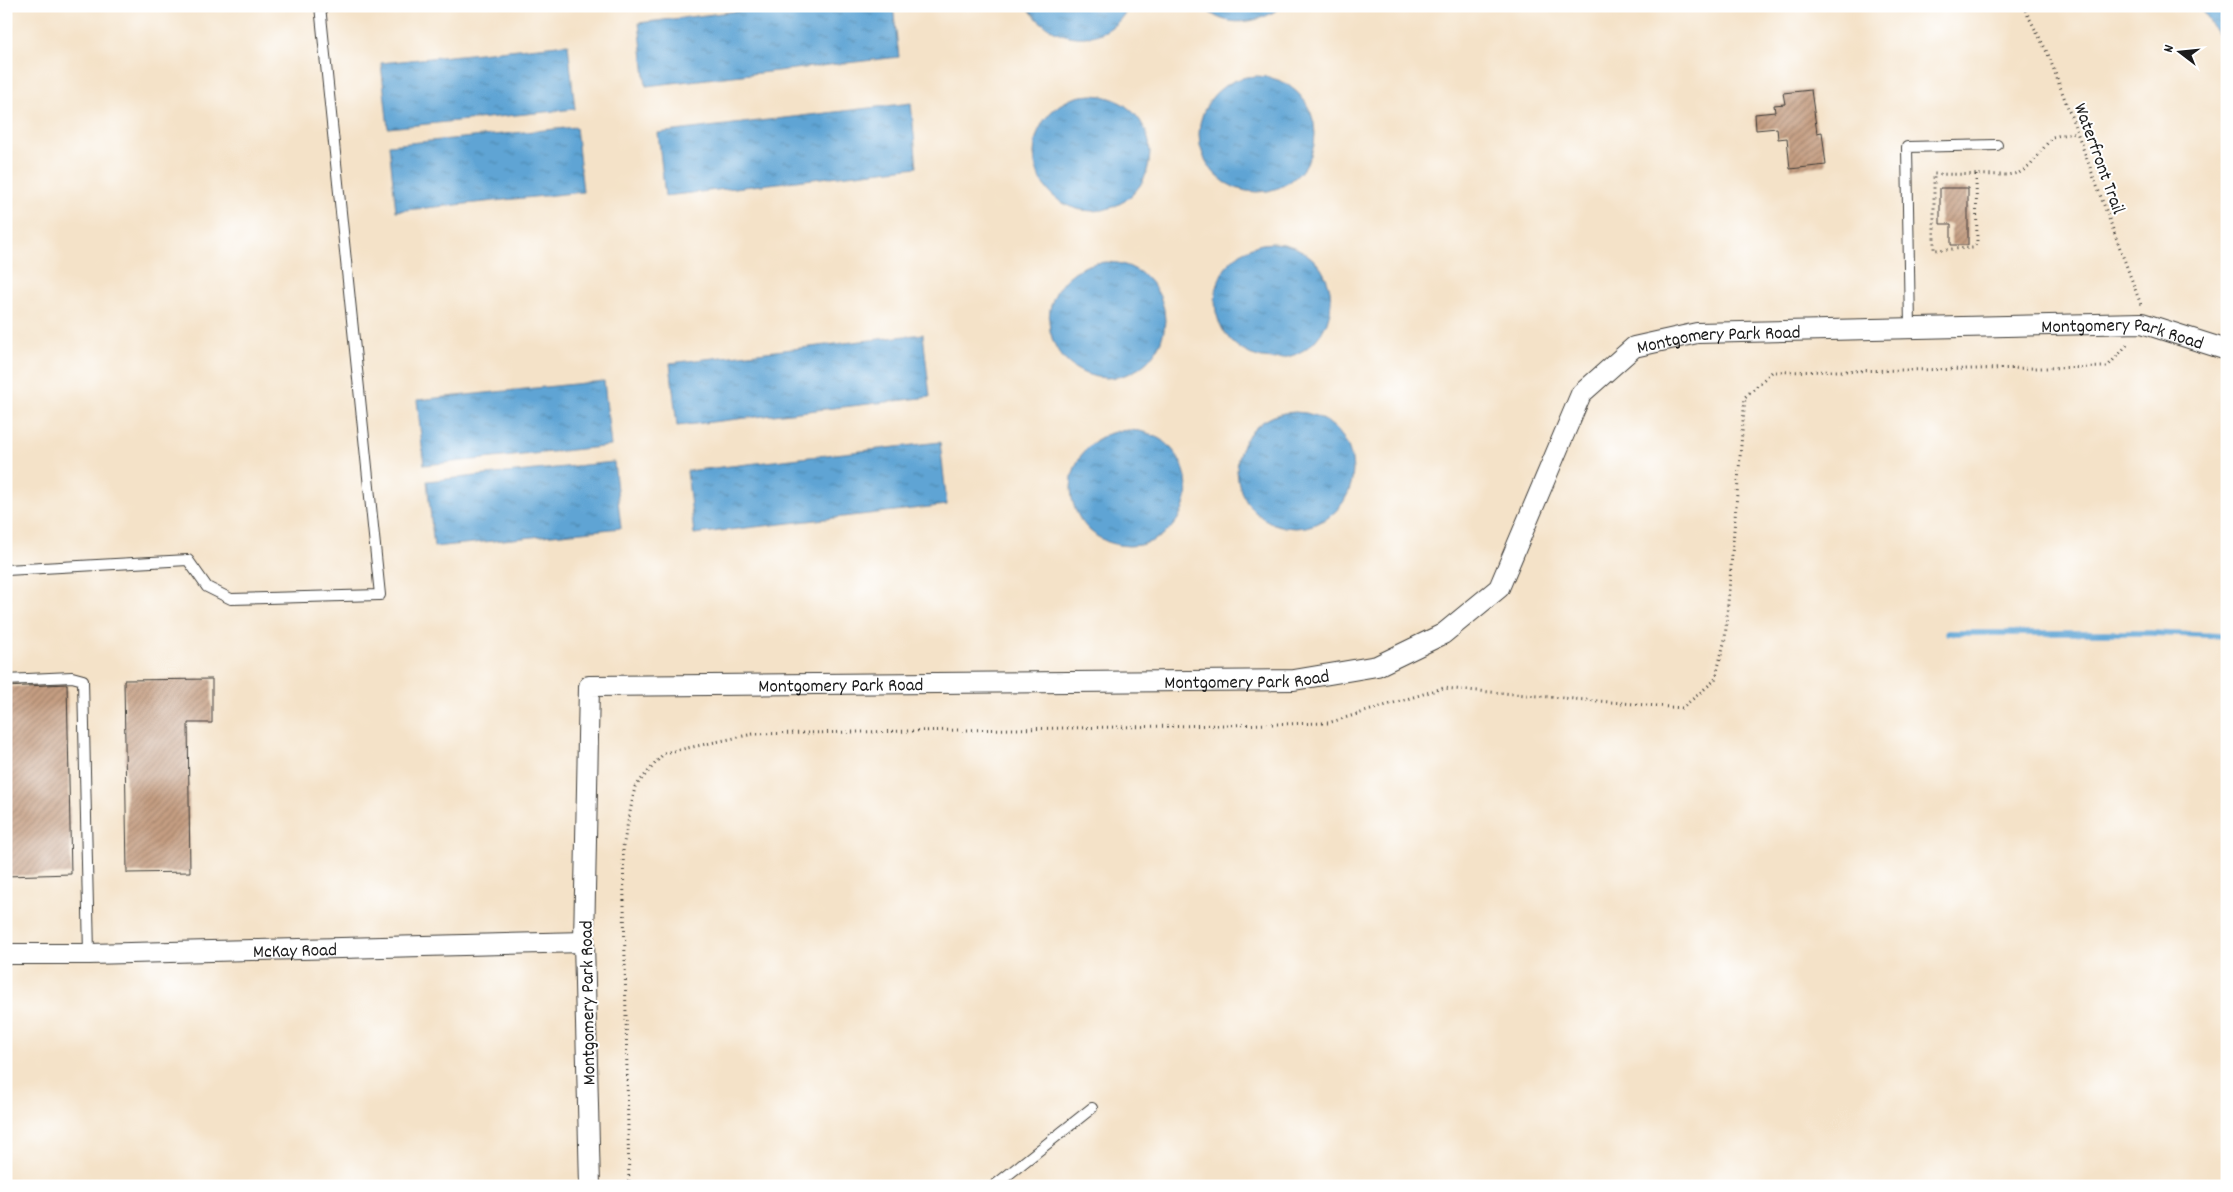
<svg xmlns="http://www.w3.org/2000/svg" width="2233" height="1192" font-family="Dekko,sans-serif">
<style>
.water{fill:url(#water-ripples);stroke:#3d6078}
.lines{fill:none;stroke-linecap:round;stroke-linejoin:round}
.stream{stroke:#5ea4d4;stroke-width:5.5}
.building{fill:url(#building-hatch)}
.lane-casing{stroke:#3c3a36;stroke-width:12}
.street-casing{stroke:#3c3a36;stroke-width:22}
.path{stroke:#3c3a36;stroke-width:3;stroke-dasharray:1 4;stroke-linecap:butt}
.lane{stroke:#fff;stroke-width:10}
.street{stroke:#fff;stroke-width:20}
.labels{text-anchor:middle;stroke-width:4;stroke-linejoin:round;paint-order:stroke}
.street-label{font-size:19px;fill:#1c1c1c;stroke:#fff}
</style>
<defs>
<pattern id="water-ripples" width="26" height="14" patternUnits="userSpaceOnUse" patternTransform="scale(1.25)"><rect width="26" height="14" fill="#5ea4d4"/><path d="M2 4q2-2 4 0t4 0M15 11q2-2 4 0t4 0" fill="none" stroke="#4d85ab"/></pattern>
<pattern id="building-hatch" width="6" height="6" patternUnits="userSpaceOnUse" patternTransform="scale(1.25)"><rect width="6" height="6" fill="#c59e82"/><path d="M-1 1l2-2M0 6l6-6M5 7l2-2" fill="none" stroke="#9f806a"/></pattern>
</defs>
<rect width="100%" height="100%" fill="#fff"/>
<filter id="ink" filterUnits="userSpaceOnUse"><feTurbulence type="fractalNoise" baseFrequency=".02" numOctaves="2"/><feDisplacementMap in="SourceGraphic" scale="10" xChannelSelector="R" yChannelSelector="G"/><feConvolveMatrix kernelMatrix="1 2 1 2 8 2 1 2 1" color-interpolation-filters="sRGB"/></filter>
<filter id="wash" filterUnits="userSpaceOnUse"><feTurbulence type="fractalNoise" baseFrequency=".0096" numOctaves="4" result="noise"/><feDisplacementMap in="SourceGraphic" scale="20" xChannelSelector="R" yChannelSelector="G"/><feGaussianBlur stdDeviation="1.12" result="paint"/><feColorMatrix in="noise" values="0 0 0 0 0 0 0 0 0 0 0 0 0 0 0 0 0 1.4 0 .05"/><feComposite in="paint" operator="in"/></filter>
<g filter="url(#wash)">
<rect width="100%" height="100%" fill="#f4e2c8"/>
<g class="water">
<polygon points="780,6 893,6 899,57 646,86 639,23"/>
<path d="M1027,6H1129C1107,50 1051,45 1027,6Z"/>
<path d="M1203,6H1282C1261,24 1223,30 1203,6Z"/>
<polygon points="2200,6 2227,6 2227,50"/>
<polygon points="568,44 575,109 388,128 381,63"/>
<circle cx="1257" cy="134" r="58"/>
<circle cx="1092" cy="153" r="58"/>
<polygon points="911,103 917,167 665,196 658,133"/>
<polygon points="576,127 583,192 396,211 389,145"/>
<circle cx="1273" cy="301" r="58"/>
<circle cx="1107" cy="320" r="58"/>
<polygon points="923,334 930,397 677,426 670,363"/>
<polygon points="604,381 611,446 424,465 417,400"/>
<circle cx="1295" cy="470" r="58"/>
<circle cx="1129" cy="488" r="58"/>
<polygon points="940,442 947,505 694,534 687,471"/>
<polygon points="614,462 621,528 434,547 427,481"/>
</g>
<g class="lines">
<polyline class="stream" points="1948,633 2150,633 2227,636"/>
</g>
<g id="blocks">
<g class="building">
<polygon points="1811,90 1817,133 1822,132 1826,165 1790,169 1787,138 1778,139 1777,128 1756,130 1755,114 1775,112 1774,105 1785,104 1783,93"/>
<polygon points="1940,188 1968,188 1968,245 1951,245 1951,224 1940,224"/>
<polygon points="212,679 212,723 188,723 190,872 127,873 124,680"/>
<polygon points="67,684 71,874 6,876 6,687"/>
</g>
</g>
</g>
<g filter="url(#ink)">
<use href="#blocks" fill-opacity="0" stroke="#3c3a36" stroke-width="1"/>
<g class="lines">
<defs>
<g id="lane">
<polyline points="1910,328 1907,147 1997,145"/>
<polyline points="6,570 188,560 207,587 231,599 380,595 320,6"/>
<polyline points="6,680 72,677 83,680 89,954"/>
<polyline points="994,1186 1092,1108"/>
</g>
<g id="street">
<path id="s1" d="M6,954H89L584,942"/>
<path id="s2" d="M590,1186L584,942L589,686L1294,680L1377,666L1443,634L1499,588L1581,394L1634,347L1697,333L2142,323L2227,350"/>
</g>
</defs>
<use href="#lane" class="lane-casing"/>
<use href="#street" class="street-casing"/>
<g class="path">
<polyline points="2023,6 2048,54 2141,305"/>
<polyline points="1976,175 1977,243 1973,248 1934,250 1934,174 2007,175 2019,173 2030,166 2052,137 2077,132"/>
<polyline points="629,1186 623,847 635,787 664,753 753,734 1328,723 1443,688 1682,708 1715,680 1725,639 1745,397 1772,372 2107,367 2129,343"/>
</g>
<use href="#lane" class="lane"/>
<use href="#street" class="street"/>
</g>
</g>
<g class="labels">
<g class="street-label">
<text transform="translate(2101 158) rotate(70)" y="7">Waterfront Trail</text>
<text dy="7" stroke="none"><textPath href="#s2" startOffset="2208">Montgomery Park Road</textPath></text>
<text dy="7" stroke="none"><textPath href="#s2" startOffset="1802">Montgomery Park Road</textPath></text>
<text dy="7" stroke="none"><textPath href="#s2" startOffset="1158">Montgomery Park Road</textPath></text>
<text dy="7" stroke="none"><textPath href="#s2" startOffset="752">Montgomery Park Road</textPath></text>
<text dy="7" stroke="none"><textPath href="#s1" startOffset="289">McKay Road</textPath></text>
<text transform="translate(586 1003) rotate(-91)" y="7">Montgomery Park Road</text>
</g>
</g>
<rect width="2233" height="1192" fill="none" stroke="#fff" stroke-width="25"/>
<g transform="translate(2180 52) rotate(286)" stroke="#ffffff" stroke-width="4" paint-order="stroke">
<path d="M0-4L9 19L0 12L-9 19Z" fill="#1c1c1c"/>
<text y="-8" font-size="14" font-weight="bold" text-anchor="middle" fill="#1c1c1c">N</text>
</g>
</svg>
